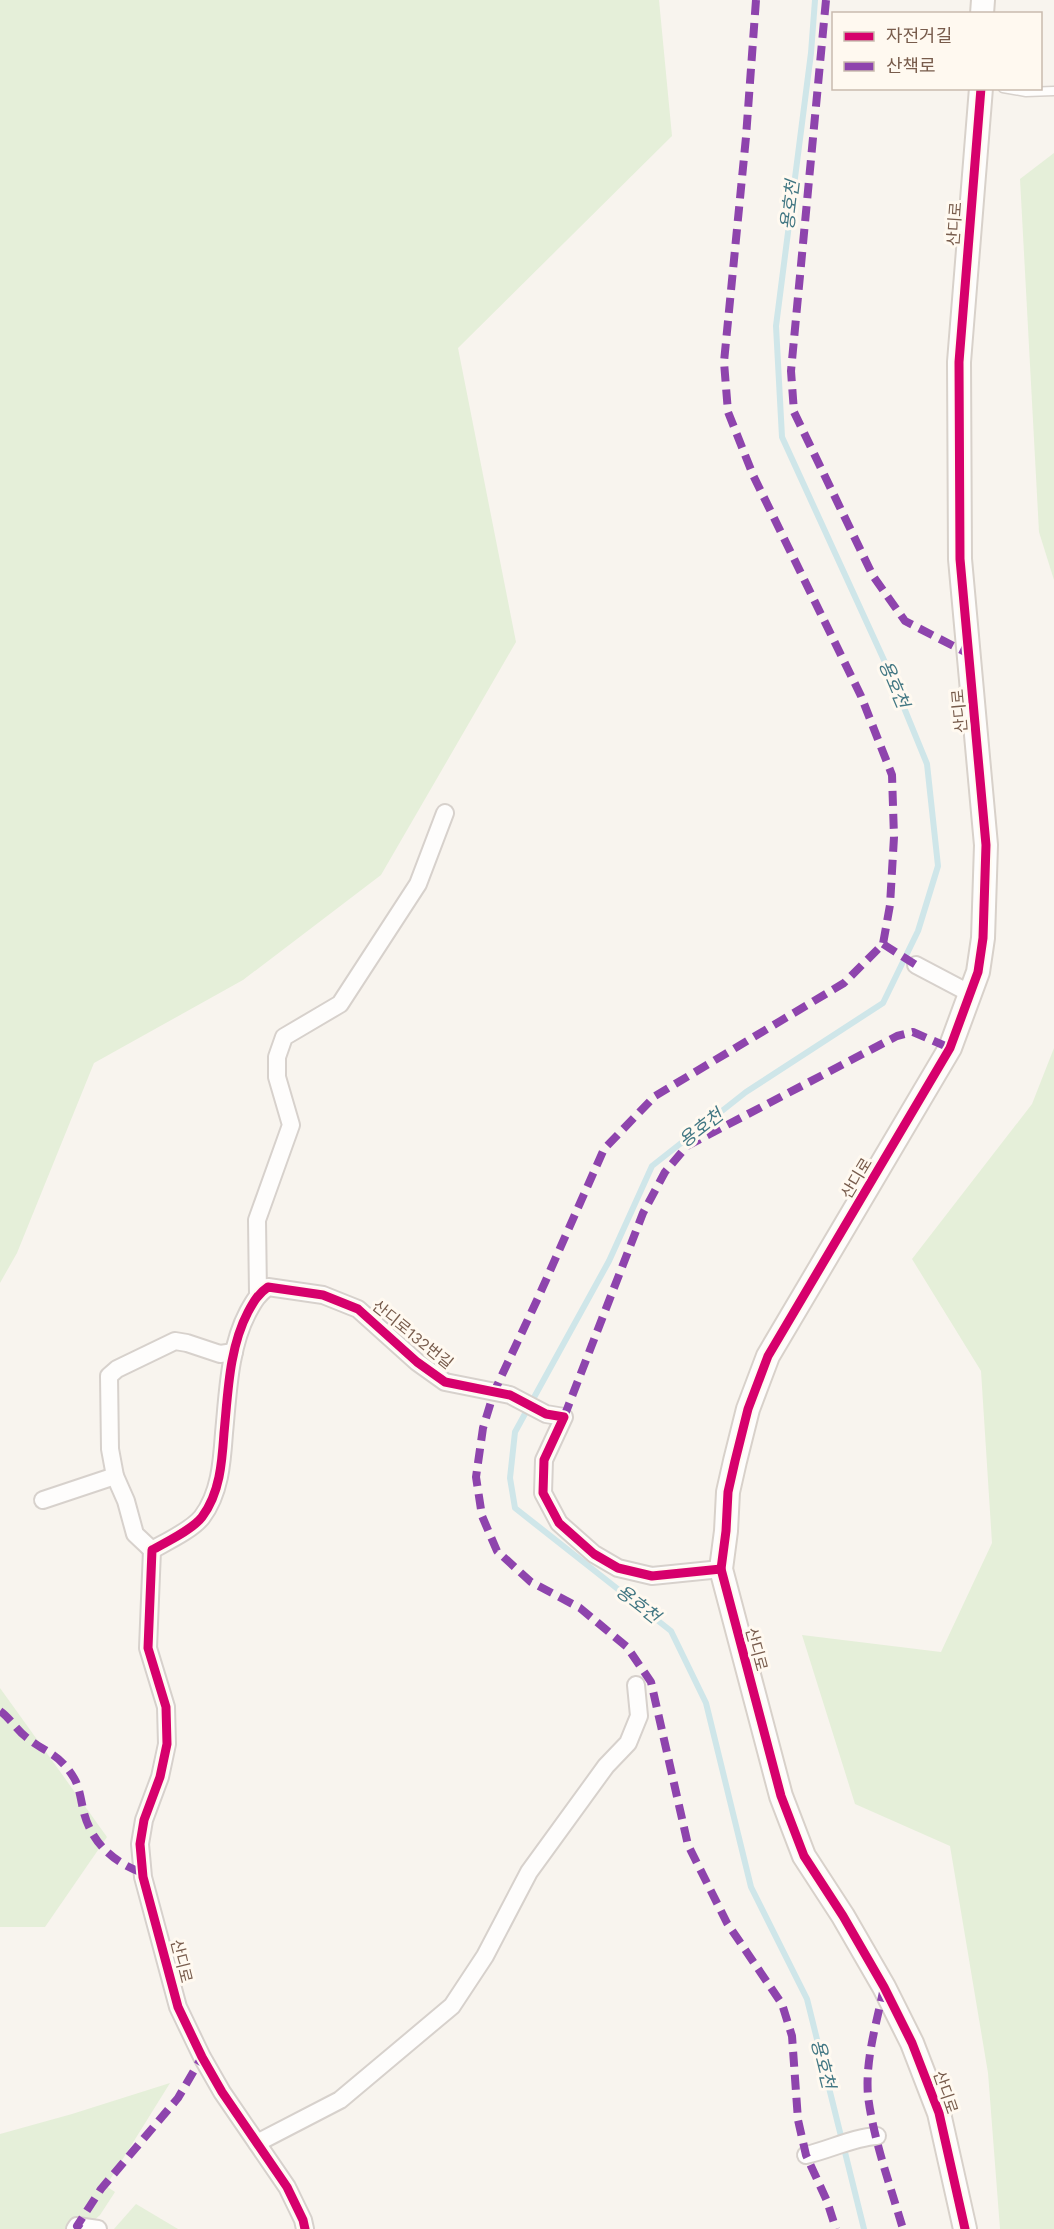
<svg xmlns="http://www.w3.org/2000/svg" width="1054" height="2229" font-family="'Work Sans','Noto Sans KR',sans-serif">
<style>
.green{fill:#e5efd9}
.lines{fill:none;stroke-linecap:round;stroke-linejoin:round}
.stream{stroke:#cfe6e9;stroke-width:6}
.lane-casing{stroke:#d7d1cc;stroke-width:11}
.street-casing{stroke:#d7d1cc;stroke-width:20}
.secondary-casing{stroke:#d8d1ca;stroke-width:26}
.lane{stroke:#fefdfc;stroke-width:8}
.street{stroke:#fefdfc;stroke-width:16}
.secondary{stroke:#fefdfc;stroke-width:22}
.quiet{stroke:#8e44ad;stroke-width:8;stroke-dasharray:15 8;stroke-linecap:butt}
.cycleway-casing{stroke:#fff9f0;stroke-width:13}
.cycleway{stroke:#d6006c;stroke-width:9}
.labels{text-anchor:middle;stroke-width:6;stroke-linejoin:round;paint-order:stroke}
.street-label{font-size:16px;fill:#785c4c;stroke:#fff9f0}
.water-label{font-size:18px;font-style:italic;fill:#427783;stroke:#fff9f0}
</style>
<rect width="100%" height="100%" fill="#f8f4ee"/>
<g class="green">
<polygon points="0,0 659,0 672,136 458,348 516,642 381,875 243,980 94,1063 17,1253 0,1283"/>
<polygon points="1054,153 1054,580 1039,532 1020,179"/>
<polygon points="1054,1048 1054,2229 1000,2229 988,2073 950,1846 855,1804 802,1635 941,1652 992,1543 981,1371 912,1259 1032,1104"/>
<polygon points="0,1688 107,1837 45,1927 0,1927"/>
<polygon points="170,2083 106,2186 115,2192 100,2215 84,2229 0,2229 0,2134 72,2114"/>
<polygon points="136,2204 178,2229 114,2229"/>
</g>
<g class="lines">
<polyline class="stream" points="815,0 811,53 776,326 782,437 889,671 927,764 938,866 918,931 883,1003 746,1092 652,1166 609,1261 515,1432 510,1478 515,1508 671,1631 706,1703 751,1887 807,1999 864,2229"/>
<defs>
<polyline id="lane" points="1003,88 1026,92 1054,91"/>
<g id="street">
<polyline points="916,965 971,994"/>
<polyline points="258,1294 257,1220 291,1125 277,1077 277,1057 284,1037 340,1004 418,884 445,813"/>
<polyline points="43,1500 115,1476"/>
<polyline points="152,1550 135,1534 126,1501 115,1476 110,1449 109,1376 117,1369 175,1341 187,1343 220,1354 234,1352"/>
<polyline points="257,2143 340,2100 452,2006 485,1956 529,1872 606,1766 628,1743 639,1716 636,1685"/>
<path d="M806,2155C829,2150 854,2137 877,2136"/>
<polyline points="75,2229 77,2226 98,2229"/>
<path d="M305,2229L303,2220L287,2187L222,2092L202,2057L178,2007L143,1877L140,1844L144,1820L160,1777L167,1744L166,1707L148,1648L152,1550C166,1542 192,1530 202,1517C220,1493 222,1462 224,1433C228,1393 229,1348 248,1312C254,1301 258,1294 268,1287L323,1295L358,1309L417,1362L445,1382L510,1395L546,1414L564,1417L544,1460L543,1493L559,1523L594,1554L618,1568L652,1576L721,1569"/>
</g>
<g id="secondary">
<polyline points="982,14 983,0"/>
<polyline points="965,2229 939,2113 912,2043 884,1987 843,1916 804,1856 781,1796 721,1569 726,1531 728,1492 735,1461 748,1409 768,1356 950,1048 978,972 983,938 986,845 960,559 959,362 981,88"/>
</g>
</defs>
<use href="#lane" class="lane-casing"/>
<use href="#street" class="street-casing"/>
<use href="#secondary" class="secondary-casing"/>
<use href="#lane" class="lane"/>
<use href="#street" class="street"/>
<use href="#secondary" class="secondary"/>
<g class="quiet">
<polyline points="756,0 746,137 724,362 728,412 753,475 861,696 892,775 894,837 890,905 883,944 844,983 655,1096 604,1149 538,1298 494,1392 483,1428 476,1477 482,1516 497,1551 531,1582 580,1608 627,1647 651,1682 688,1845 727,1923 782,2004 792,2036 798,2120 806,2155 827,2201 836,2229"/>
<polyline points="826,0 791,371 794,412 873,576 905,621 969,654"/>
<polyline points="883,944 916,965"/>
<polyline points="564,1417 643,1213 665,1172 687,1146 897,1036 913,1032 950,1048"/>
<path d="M0,1711C10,1718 16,1729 26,1737C47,1754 58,1752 74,1778C80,1788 81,1802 84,1813C92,1843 114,1863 143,1873"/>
<path d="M884,1987C877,2022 865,2059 868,2096C873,2138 891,2188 903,2229"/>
<polyline points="81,2229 77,2226 101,2189 178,2098 202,2057"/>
</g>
<defs>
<g id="cycleway">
<path d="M305,2229L303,2220L287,2187L222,2092L202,2057L178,2007L143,1877L140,1844L144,1820L160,1777L167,1744L166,1707L148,1648L152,1550C166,1542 192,1530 202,1517C220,1493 222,1462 224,1433C228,1393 229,1348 248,1312C254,1301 258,1294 268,1287L323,1295L358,1309L417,1362L445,1382L510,1395L546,1414L564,1417L544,1460L543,1493L559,1523L594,1554L618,1568L652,1576L721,1569"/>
<polyline points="965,2229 939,2113 912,2043 884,1987 843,1916 804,1856 781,1796 721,1569 726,1531 728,1492 735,1461 748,1409 768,1356 950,1048 978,972 983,938 986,845 960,559 959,362 981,88"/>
</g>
</defs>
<use href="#cycleway" class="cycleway-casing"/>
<use href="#cycleway" class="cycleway"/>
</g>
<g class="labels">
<g class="street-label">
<text transform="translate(954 224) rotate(-86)" y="6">산디로</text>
<text transform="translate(959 711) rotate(-95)" y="6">산디로</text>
<text transform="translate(856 1178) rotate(-59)" y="6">산디로</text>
<text transform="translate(413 1334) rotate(39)" y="6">산디로132번길</text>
<text transform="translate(757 1649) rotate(75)" y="6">산디로</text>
<text transform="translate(182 1961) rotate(76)" y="6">산디로</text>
<text transform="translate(946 2092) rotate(71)" y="6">산디로</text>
</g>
<g class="water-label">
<text transform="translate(790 205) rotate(-83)" y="6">용호천</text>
<text transform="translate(894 684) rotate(67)" y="6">용호천</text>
<text transform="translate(701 1128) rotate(-38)" y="6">용호천</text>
<text transform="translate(638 1604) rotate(38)" y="6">용호천</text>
<text transform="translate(823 2064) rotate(76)" y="6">용호천</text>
</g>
</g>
<rect x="832" y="12" width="210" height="78" fill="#fff9f0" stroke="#c9baae" stroke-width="1.5"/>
<rect x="844" y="32" width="30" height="9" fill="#d6006c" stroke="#c9baae" stroke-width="1.5"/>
<text x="886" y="42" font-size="18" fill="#785c4c">자전거길</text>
<rect x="844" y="62" width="30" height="9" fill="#8e44ad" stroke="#c9baae" stroke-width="1.5"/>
<text x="886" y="72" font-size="18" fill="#785c4c">산책로</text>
</svg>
